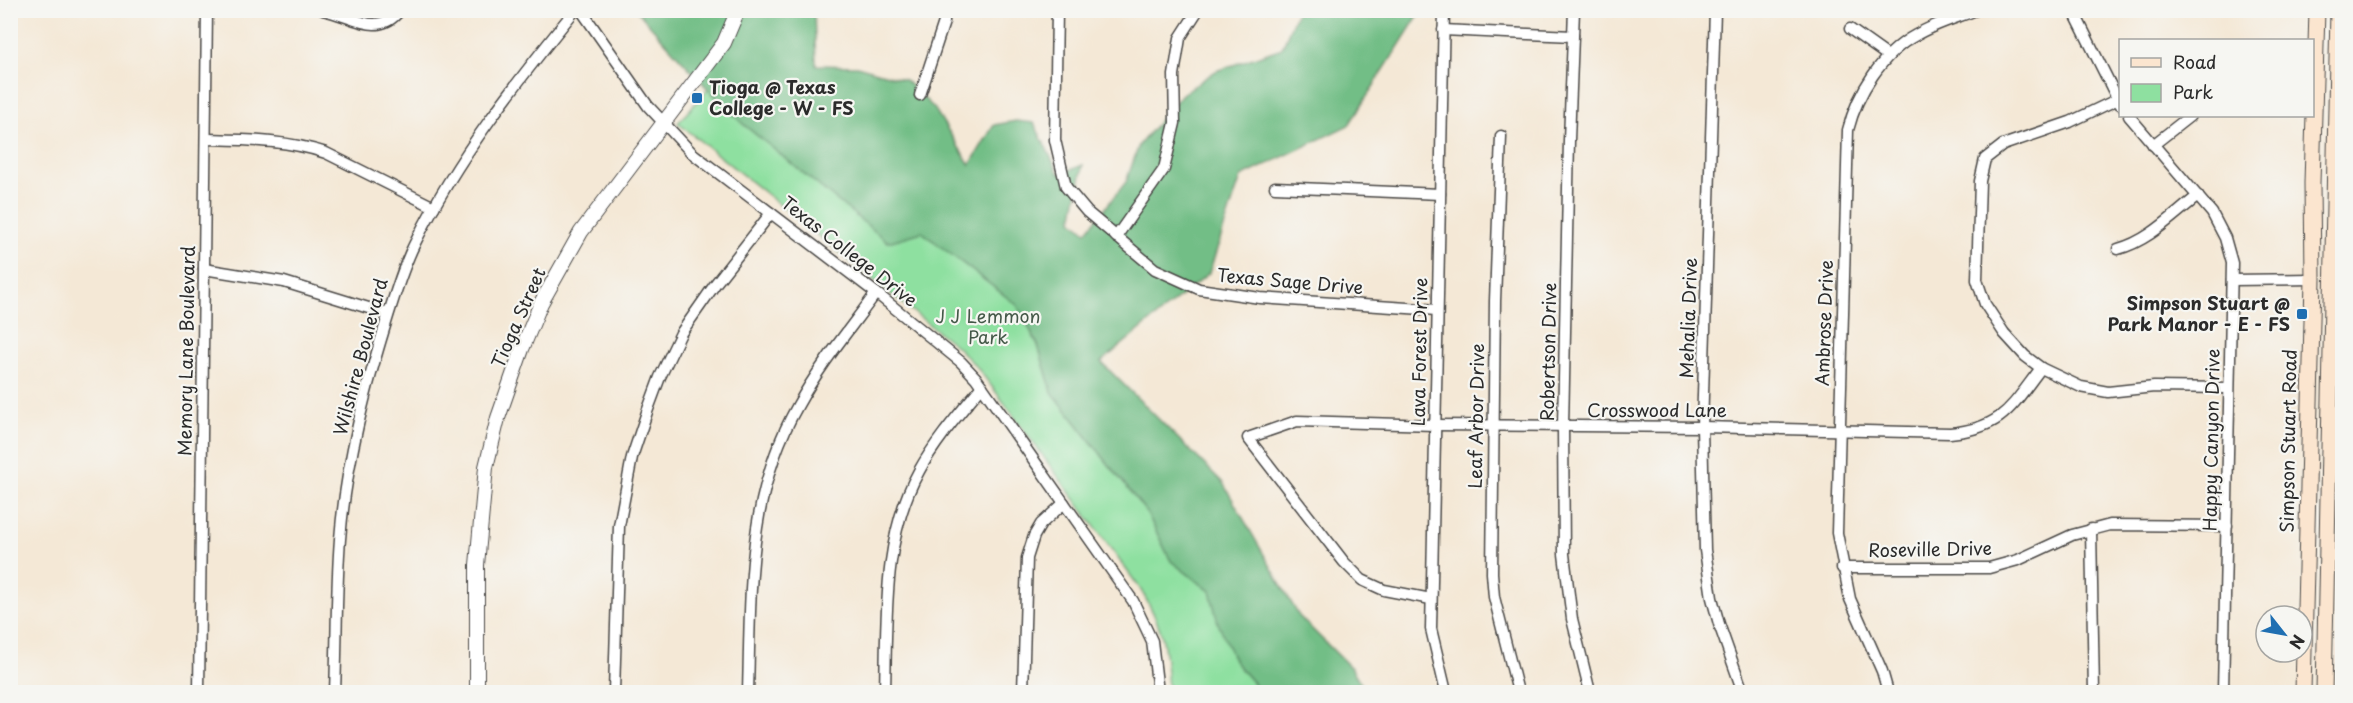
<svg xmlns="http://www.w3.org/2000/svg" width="2353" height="703" font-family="'Playpen Sans',sans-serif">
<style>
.built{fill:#f6d1c5}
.green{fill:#8ee0a0;stroke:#5c8666;stroke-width:1.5}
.forest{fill:#72be86;stroke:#4e7458;stroke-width:1.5}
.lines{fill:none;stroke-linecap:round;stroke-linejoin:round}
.minor-casing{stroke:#494745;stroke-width:13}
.tertiary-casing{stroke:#494745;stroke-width:16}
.secondary-casing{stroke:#494745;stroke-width:17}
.minor{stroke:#fff;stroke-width:10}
.tertiary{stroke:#fff;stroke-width:14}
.secondary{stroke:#fbe5cf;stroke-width:15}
.poi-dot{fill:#1f6fb2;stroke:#f6f6f2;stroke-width:2}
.labels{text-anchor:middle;stroke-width:4.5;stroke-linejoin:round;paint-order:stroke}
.poi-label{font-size:18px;font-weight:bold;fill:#2b2b2b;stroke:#f6f6f2;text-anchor:start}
.street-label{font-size:18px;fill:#2b2b2b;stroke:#f6f6f2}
.park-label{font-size:18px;fill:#445848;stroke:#f6f6f2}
</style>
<rect width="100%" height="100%" fill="#f6f6f2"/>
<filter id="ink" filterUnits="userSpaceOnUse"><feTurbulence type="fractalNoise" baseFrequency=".0167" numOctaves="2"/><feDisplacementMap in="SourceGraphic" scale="12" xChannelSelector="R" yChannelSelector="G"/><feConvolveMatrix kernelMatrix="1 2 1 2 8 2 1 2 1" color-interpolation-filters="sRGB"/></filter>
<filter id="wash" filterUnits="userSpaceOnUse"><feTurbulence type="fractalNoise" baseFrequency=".008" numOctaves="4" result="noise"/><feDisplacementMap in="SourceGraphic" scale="24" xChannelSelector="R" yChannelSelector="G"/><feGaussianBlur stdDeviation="1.35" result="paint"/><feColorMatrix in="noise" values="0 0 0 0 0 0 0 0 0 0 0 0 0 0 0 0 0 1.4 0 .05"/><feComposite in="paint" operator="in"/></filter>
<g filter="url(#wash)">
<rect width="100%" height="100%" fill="#f4e8d6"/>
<polygon class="built" points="2342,437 2342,692 2338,692 2338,659"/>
<path class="green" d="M708,89L743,124L888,242L922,232L1017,305L1038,345L1052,392L1147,513L1171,561L1210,591L1235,662L1261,692H1168C1166,645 1164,628 1139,587L1002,400L976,366L957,347L678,123Z"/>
<polygon class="forest" points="637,11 814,11 816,65 857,66 905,80 934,108 970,165 994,125 1016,121 1034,123 1059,174 1083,165 1072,220 1086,232 1126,182 1139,145 1182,94 1216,71 1282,48 1297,11 1421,11 1349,125 1241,177 1209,273 1101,362 1223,483 1299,616 1352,669 1366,692 1261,692 1235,662 1218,623 1210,591 1171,561 1147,513 1052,392 1038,345 1017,305 922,232 888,242 743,124 708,89"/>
</g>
<g filter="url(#ink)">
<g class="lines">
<defs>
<g id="minor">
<path d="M323,10C351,15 378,39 400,10"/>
<polyline points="581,10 648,106 692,153 876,293 961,362 976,378 1133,601 1152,641 1158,692"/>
<polyline points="1057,10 1055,140 1066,187 1087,212 1155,269 1199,289 1260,298 1437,310"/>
<polyline points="1444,10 1431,629 1446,692"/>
<polyline points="1574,10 1569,140 1563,427 1564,554 1572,619 1590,692"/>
<polyline points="1715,10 1702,427 1705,550 1712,598 1719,624 1743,692"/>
<polyline points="2073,10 2120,104"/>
<polyline points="1850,29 1888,56"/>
<polyline points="1443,30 1573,36"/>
<polyline points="920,95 944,22 944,10"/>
<polyline points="2116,100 2070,122 2003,145 1985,159 1980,181 1977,280 1985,304 2004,333 2025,356 2041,368 2081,387 2108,392 2154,387 2228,388"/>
<polyline points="2129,116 2212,213 2225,238 2232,263 2223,692"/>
<polyline points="1501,136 1495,301 1492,573 1494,597 1518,692"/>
<path d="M207,139C247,140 287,140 326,153L434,207"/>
<polyline points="2153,145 2190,116"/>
<polyline points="1275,187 1440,194"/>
<polyline points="1116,237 1164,169 1175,123 1174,75 1180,38 1198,10"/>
<path d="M2118,249C2149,241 2173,215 2198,196"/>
<polyline points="204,269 284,282 388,314"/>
<polyline points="2232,280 2313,279"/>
<polyline points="2091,529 2094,692"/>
<polyline points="1842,568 1989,568 2018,560 2072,535 2110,525 2227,526"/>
<path d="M1431,599L1384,590L1362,580L1344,562L1248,438L1297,421L1435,425L1702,427L1950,433C2003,428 2011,407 2041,368"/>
<polyline points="199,692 207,10"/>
<path d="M335,692C337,641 336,590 340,539C346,462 366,386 389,313C397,288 404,264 416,241C458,156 516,83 575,10"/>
<polyline points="614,692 619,526 632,457 647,412 660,377 681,333 716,283 771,213"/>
<path d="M748,692C751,592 746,496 798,405C820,365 849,330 876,293"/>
<path d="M885,692C887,619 882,538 919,471C936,440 960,413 982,386"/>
<polyline points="1023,692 1027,558 1034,536 1041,524 1064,503"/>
<path d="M1888,692L1882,671L1850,599L1837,533L1848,130C1857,94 1882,53 1916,35C1934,24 1956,18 1976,10"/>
</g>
<polyline id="tertiary" points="477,692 477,565 486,467 498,418 522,349 541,303 581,232 724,43 738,10"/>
<g id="secondary">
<polyline points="2303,692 2313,279 2312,183 2317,10"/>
<polyline points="2324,692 2338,10"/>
</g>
</defs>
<use href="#minor" class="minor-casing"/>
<use href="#tertiary" class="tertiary-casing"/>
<use href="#secondary" class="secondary-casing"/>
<use href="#minor" class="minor"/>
<use href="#tertiary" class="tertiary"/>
<use href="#secondary" class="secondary"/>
</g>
</g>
<g class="poi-dot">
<rect x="691" y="92" width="12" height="12" rx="3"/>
<rect x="2296" y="308" width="12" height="12" rx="3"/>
</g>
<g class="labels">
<g class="poi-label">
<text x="709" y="94">Tioga @ Texas<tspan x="709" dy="21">College - W - FS</tspan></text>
<text x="2290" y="310" text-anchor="end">Simpson Stuart @<tspan x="2290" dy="21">Park Manor - E - FS</tspan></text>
</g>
<g class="street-label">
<text transform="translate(849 252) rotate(38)" y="6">Texas College Drive</text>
<text transform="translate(1290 282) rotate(5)" y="6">Texas Sage Drive</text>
<text transform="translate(519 318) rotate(-66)" y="6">Tioga Street</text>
<text transform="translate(1689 318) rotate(-88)" y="6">Mehalia Drive</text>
<text transform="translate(1825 323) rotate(-88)" y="6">Ambrose Drive</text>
<text transform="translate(187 351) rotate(-89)" y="6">Memory Lane Boulevard</text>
<text transform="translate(1420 352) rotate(-89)" y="6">Lava Forest Drive</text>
<text transform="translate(1549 352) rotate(-89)" y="6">Robertson Drive</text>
<text transform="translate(361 357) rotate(-75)" y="6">Wilshire Boulevard</text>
<text x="1657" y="417">Crosswood Lane</text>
<text transform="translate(1477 416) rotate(-89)" y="6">Leaf Arbor Drive</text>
<text transform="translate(2212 440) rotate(-89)" y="6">Happy Canyon Drive</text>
<text transform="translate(2289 441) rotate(-89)" y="6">Simpson Stuart Road</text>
<text transform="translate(1930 550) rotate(-1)" y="6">Roseville Drive</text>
</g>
<g class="park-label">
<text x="988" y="323">J J Lemmon<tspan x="988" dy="21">Park</tspan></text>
</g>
</g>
<rect width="2353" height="703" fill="none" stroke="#f6f6f2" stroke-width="36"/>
<rect x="2119" y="39" width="195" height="78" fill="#f6f6f2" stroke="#a5a5a2" stroke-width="1.5"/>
<rect x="2131" y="58" width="30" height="9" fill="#fbe5cf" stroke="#a5a5a2" stroke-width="1.5"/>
<text x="2173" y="69" font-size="18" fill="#2b2b2b">Road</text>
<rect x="2131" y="84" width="30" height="18" fill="#8ee0a0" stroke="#a5a5a2" stroke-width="1.5"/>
<text x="2173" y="99" font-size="18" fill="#2b2b2b">Park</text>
<g transform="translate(2284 634) rotate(121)"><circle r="28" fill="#f6f6f2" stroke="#a5a5a2" stroke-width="1.5"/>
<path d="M0-4.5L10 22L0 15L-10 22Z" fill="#1f6fb2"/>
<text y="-9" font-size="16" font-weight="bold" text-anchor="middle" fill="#2b2b2b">N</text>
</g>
</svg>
